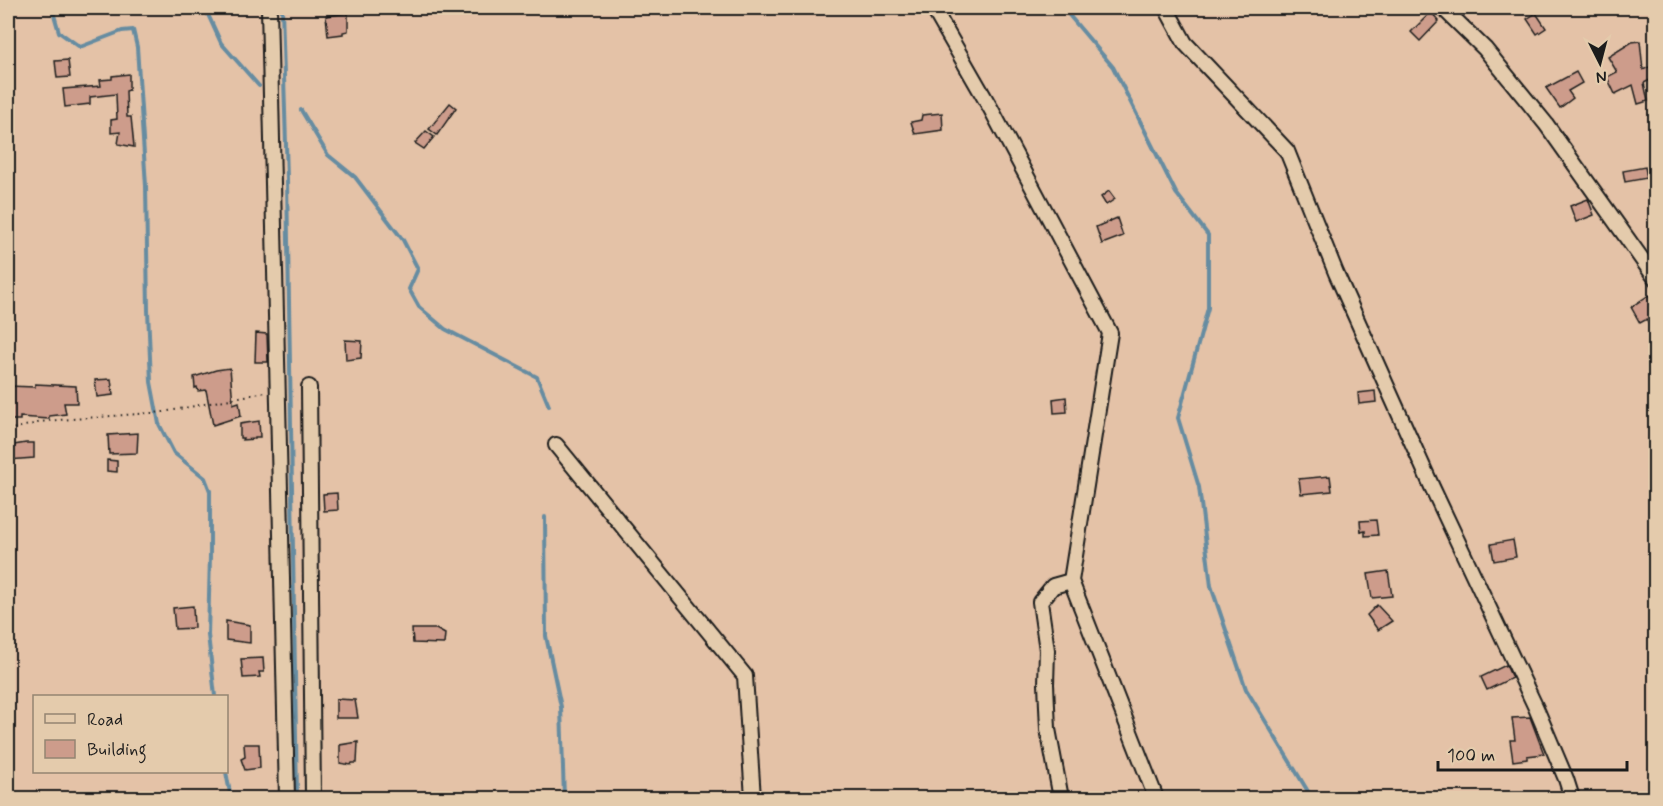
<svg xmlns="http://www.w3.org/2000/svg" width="1663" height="806" font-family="Mynerve,sans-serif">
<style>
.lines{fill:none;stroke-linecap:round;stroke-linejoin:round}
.stream{stroke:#668ca1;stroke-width:4}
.building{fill:#cd9c8b;stroke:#1c1c1c;stroke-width:1.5}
.minor-casing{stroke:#1c1c1c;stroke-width:18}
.path{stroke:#1c1c1c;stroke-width:2;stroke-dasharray:1.5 4.5;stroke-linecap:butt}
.minor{stroke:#e4cbac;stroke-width:14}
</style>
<rect width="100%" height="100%" fill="#e4c2a7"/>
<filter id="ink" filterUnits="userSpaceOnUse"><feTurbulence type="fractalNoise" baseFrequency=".0167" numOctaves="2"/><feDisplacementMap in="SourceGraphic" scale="12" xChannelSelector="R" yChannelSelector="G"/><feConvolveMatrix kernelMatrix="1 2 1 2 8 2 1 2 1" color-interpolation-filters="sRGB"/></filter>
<g filter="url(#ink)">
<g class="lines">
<g class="stream">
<polyline points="52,8 59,32 80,47 122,31 133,30 137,47 146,186 148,310 151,382 159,424 174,453 205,478 210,491 210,556 208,635 215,696"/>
<polyline points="205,8 221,43 259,86"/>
<polyline points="282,8 287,179 297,798"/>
<polyline points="1063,8 1113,67 1176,193 1208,235 1208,308 1178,418 1199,487 1211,586 1246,689 1312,798"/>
<polyline points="301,110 328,155 355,177 403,240 418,269 409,289 419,307 445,329 537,377 549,406"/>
<polyline points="545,517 546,636 561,707 564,798"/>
<polyline points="226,772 231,798"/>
</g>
</g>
<g class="building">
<polygon points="1431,12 1439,21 1420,41 1411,32"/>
<polygon points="348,13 348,31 343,32 343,34 328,36 326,16"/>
<polygon points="1536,13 1546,28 1537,34 1527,19"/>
<polygon points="1640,41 1643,70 1656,64 1656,77 1644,83 1648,101 1638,104 1633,85 1615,94 1607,77 1617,72 1608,57 1632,42"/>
<polygon points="68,60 70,77 57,78 55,61"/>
<polygon points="1576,72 1582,83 1568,91 1573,98 1560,108 1546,88"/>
<polygon points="129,74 129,90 126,91 127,117 131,117 134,147 118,144 120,132 111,133 111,120 117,119 116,94 90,97 90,104 65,107 63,89 101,86 100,80 112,79 112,76"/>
<polygon points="450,103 456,108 437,135 429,129"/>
<polygon points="942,113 943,130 915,134 911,122 921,120 922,115"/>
<polygon points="426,131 434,137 424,149 415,143"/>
<polygon points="1645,167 1647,178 1625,182 1623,171"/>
<polygon points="1109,191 1115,199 1106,205 1101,197"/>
<polygon points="1588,199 1594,215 1576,222 1570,206"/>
<polygon points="1117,218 1123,236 1102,244 1096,227"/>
<polygon points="1649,295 1656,306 1656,337 1653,337 1647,319 1640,323 1631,307"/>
<polygon points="256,333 267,334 268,362 255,362"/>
<polygon points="345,340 362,341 361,358 346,360"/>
<polygon points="230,368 233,404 239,402 241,416 213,425 206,390 198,391 197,387 195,388 194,377 216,370"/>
<polygon points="111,379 113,395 97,397 95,380"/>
<polygon points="35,384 76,386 77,403 64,403 66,414 49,416 49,419 20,417 20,420 8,420 8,386 35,387"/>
<polygon points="1375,391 1376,402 1359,404 1358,393"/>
<polygon points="1066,397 1067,412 1054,413 1053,399"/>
<polygon points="259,421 260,437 255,437 255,439 242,440 243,438 240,438 240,424"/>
<polygon points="138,433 137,453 109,454 108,435"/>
<polygon points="26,443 34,443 34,458 8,460 8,446"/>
<polygon points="107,460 117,461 117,472 107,471"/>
<polygon points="1330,476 1332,491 1301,494 1299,479"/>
<polygon points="337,493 338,510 324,511 323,494"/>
<polygon points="1376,520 1378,535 1365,536 1365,531 1361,532 1360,521"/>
<polygon points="1513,540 1516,557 1494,561 1491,544"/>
<polygon points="1388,571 1392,596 1372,598 1368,574"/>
<polygon points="1377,605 1392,621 1378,630 1367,615"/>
<polygon points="193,606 194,628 175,629 173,608"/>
<polygon points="226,621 250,625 250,643 226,640"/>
<polygon points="412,629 436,629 445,634 444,644 413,643"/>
<polygon points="263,658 264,672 259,672 260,677 243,678 241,659"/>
<polygon points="1506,665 1512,678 1487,690 1481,677"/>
<polygon points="336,699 355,700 358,718 336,718"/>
<polygon points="1530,717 1544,754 1527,756 1527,759 1513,761 1510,740 1515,740 1512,718"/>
<polygon points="358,742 357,763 352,763 351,765 340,763 340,745"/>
<polygon points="244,744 259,744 260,768 245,770 241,759 245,757"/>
</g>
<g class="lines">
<defs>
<g id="minor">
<polyline points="269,8 287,798"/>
<polyline points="933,8 991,109 1110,333 1071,581 1156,798"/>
<polyline points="1166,8 1185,43 1287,151 1336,273 1432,487 1536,708 1566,779 1572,798"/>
<polyline points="1443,8 1485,49 1546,124 1656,279"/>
<polyline points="309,387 313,798"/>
<polyline points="556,445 745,676 753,798"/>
<polyline points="1061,798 1048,729 1046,684 1047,650 1040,602 1053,586 1071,581"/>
</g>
</defs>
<use href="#minor" class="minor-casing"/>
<polyline class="path" points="8,430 46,421 164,412 265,392"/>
<use href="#minor" class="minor"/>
</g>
</g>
<rect width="1663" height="806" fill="none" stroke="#e4cbac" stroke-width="30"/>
<rect x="15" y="15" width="1633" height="776" fill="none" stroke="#1c1c1c" stroke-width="2" filter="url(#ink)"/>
<rect x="33" y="695" width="195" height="78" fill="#e4cbac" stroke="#948572" stroke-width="1.5"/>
<rect x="45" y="714" width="30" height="9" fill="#e4cbac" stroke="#948572" stroke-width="1.5"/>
<text x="87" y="725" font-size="18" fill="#1c1c1c">Road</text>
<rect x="45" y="740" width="30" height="18" fill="#cd9c8b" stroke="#948572" stroke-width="1.5"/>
<text x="87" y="755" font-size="18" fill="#1c1c1c">Building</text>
<g transform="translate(1600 63) rotate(174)" stroke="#e4cbac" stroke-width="4.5" paint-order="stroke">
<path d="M0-4.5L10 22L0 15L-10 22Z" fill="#1c1c1c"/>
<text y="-9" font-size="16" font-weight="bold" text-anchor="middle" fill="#1c1c1c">N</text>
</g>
<path d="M1438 761v9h189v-9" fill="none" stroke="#1c1c1c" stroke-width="3"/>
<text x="1447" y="761" font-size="18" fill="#1c1c1c" stroke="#e4cbac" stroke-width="4.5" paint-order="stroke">100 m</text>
</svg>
